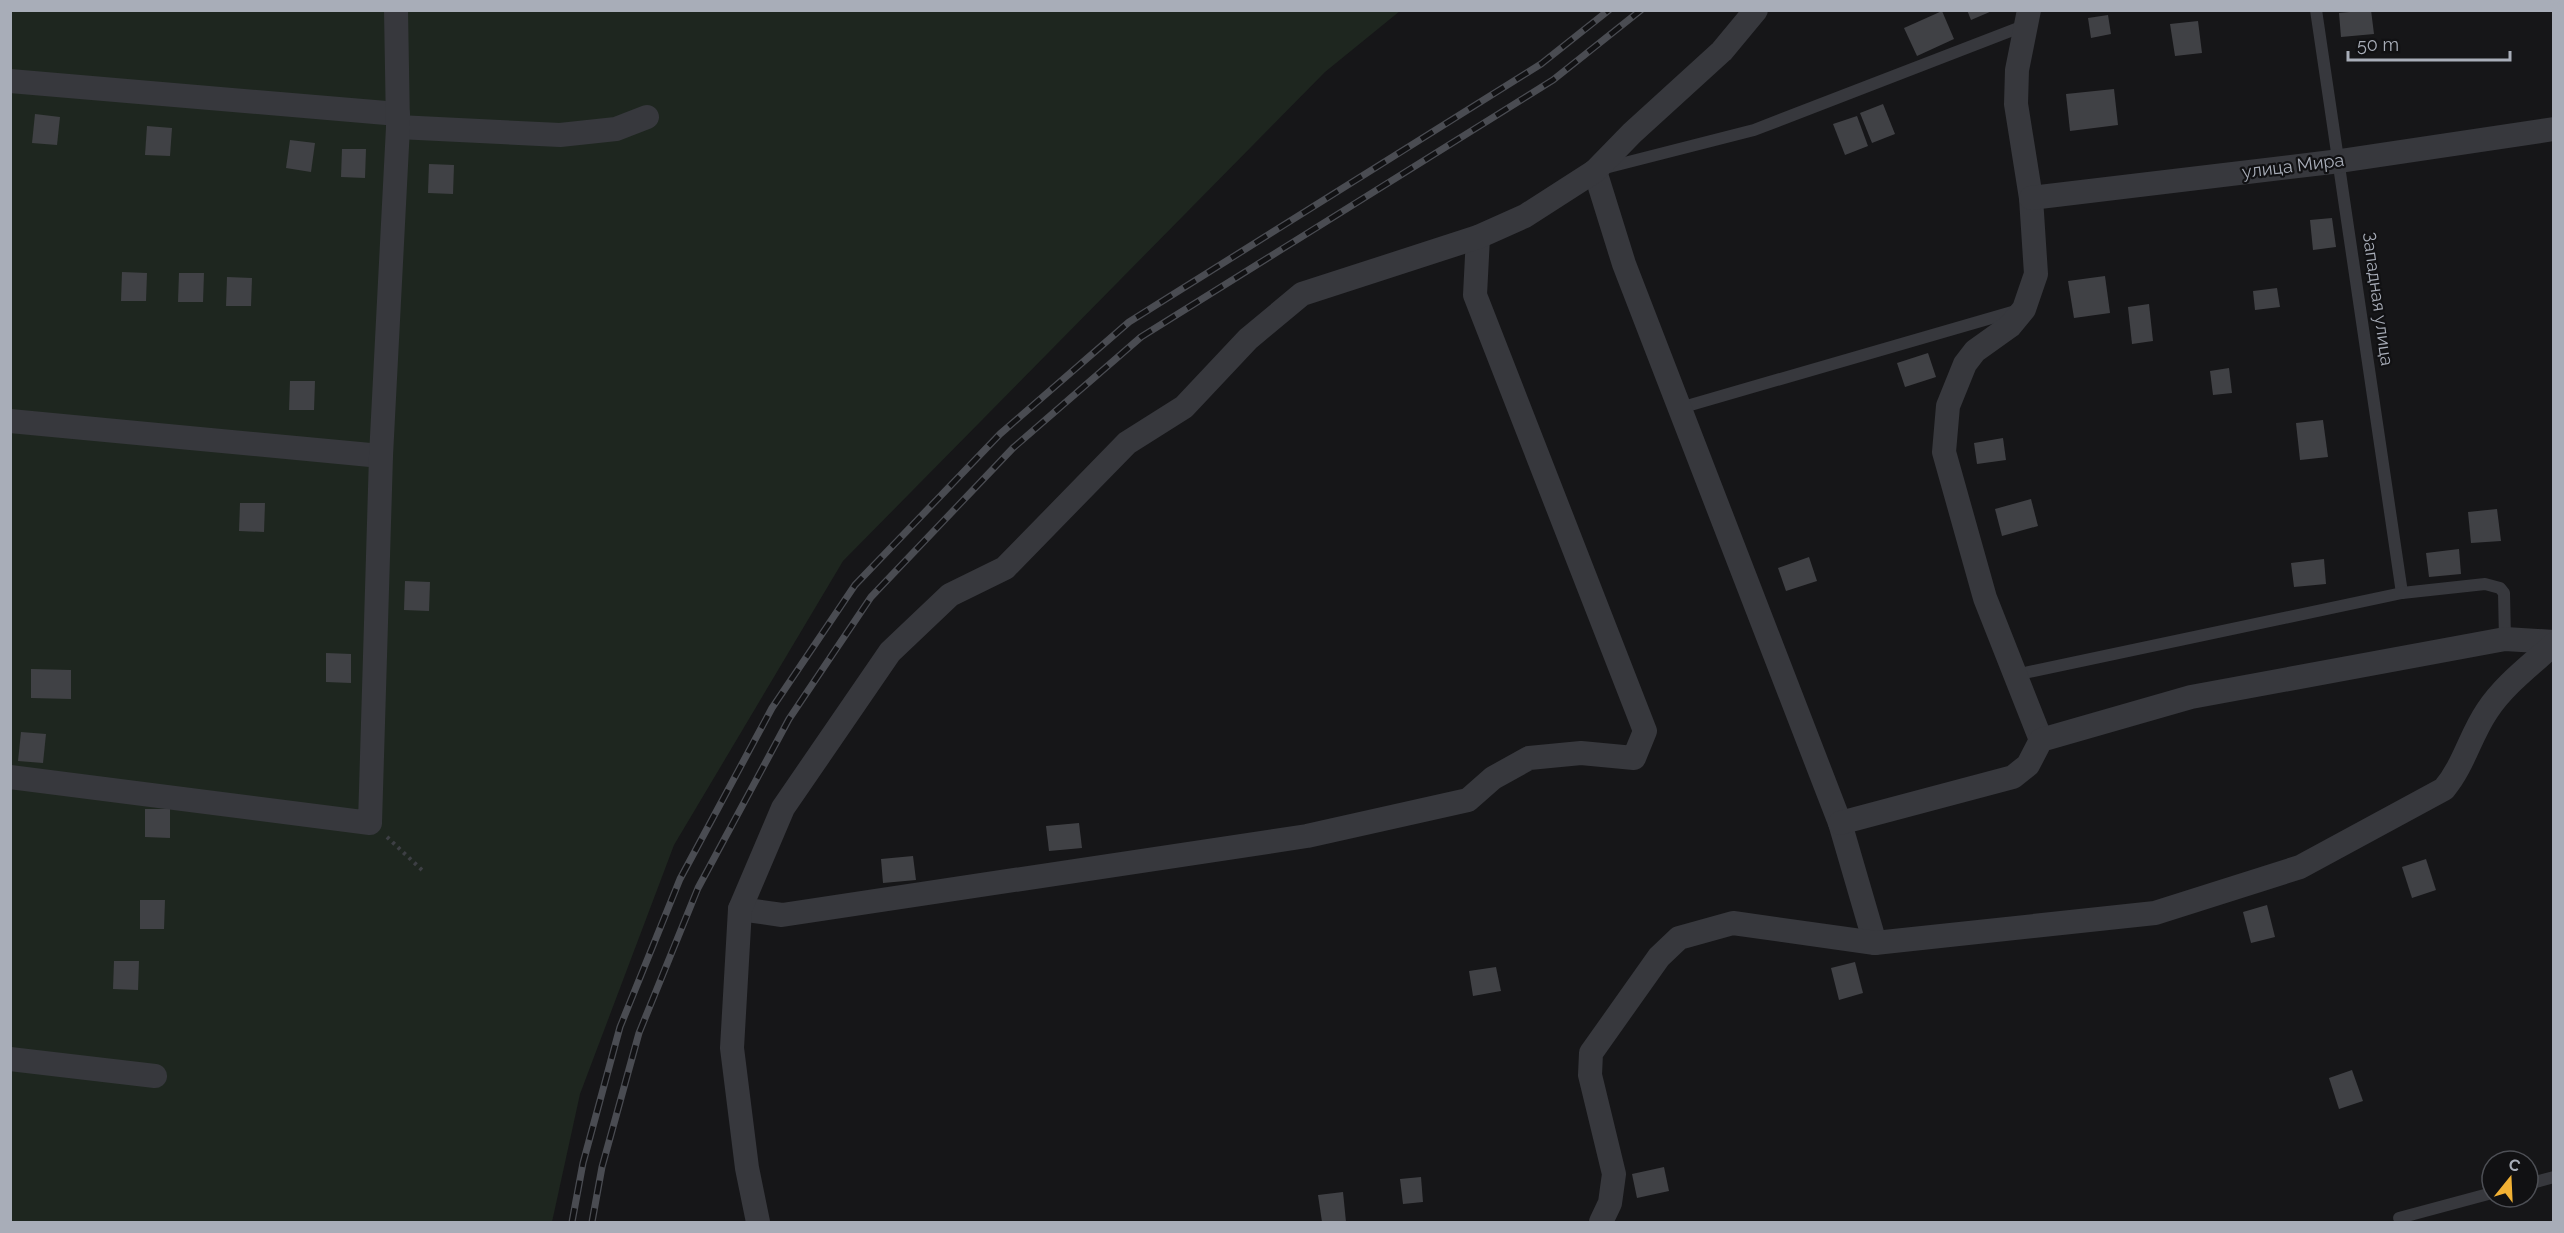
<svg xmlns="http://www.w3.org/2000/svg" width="2564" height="1233" font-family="Raleway,sans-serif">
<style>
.green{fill:#1e261f}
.building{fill:#404145}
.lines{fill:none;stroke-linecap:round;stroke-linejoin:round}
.path{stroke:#3d3f44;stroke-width:4;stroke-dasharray:3 4.5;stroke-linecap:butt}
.lane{stroke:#37383d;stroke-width:12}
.street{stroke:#37383d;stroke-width:24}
.rail-casing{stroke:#4a4c52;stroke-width:7}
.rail{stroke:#111113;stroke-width:4.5;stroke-dasharray:14;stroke-linecap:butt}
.labels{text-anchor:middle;stroke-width:4.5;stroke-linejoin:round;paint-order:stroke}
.street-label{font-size:18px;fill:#a8adb8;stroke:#111113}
</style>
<rect width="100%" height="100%" fill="#161618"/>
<polygon class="green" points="10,11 1400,11 1325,72 843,561 674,845 580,1094 552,1222 11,1222"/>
<g class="building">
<polygon points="1967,10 1992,10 1992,11 1971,20"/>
<polygon points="2371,10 2374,34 2341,37 2339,13"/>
<polygon points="1942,11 1954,39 1917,56 1904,28"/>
<polygon points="2108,15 2111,34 2091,38 2088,18"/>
<polygon points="2198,21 2202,53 2175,56 2170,24"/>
<polygon points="2114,89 2118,125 2070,131 2066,94"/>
<polygon points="1883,104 1895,134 1872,143 1860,113"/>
<polygon points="35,114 60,117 57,145 32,143"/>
<polygon points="1857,116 1868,146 1845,155 1833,124"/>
<polygon points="147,126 172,128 170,156 145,155"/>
<polygon points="290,140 315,143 311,172 286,168"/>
<polygon points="342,149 366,149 365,178 341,177"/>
<polygon points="429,164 454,165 453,194 428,193"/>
<polygon points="2332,218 2336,247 2313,250 2310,220"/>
<polygon points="122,272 147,273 146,301 121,301"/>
<polygon points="179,273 204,273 203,302 178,302"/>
<polygon points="2105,276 2110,313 2074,318 2068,281"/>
<polygon points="227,277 252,278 251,306 226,306"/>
<polygon points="2277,288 2280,307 2255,310 2253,291"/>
<polygon points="2149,304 2153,341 2132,344 2128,307"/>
<polygon points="1928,353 1936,377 1905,387 1897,363"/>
<polygon points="2229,368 2232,393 2213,395 2210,371"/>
<polygon points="290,381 315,381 314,410 289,410"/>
<polygon points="2323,420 2328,457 2300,460 2296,423"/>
<polygon points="2003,438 2006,460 1977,464 1974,443"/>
<polygon points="2031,499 2038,526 2002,536 1995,509"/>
<polygon points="240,503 265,503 264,532 239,531"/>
<polygon points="2497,509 2501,541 2471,543 2468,512"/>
<polygon points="2459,549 2461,574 2429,577 2426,553"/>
<polygon points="1809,557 1817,581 1786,591 1778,568"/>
<polygon points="2324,559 2326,584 2294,587 2291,563"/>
<polygon points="405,581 430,582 429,611 404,610"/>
<polygon points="326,653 351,654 351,683 326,682"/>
<polygon points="31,669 71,670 71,699 31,698"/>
<polygon points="21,732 46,734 43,763 18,761"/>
<polygon points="145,809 170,809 170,838 145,837"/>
<polygon points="1079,823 1082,848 1049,851 1046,826"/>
<polygon points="913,856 916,880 883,883 881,859"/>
<polygon points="2426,859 2436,890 2412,898 2402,867"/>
<polygon points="140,900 165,900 164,929 140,929"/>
<polygon points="2267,905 2275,937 2251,943 2243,912"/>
<polygon points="114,961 139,961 138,990 113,989"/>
<polygon points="1855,962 1863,993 1839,1000 1831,968"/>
<polygon points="1496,967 1501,991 1473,996 1469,971"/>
<polygon points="2352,1070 2363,1101 2339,1109 2329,1078"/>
<polygon points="1664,1167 1669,1191 1637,1198 1632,1174"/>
<polygon points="1421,1177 1423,1202 1403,1204 1400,1179"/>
<polygon points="1343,1192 1346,1222 1322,1222 1318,1195"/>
</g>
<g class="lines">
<polyline class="path" points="387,837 423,871"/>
<g class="lane">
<polyline points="2316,10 2402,593"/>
<polyline points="1601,169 1754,130 2026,25"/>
<polyline points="1680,408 2019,310"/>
<polyline points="2015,675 2402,593 2485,584 2500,588 2504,593 2505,639"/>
<polyline points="2528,1184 2554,1177"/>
<polyline points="2399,1218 2492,1193"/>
</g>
<g class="street">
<polyline points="2029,10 2017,70 2016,104 2031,198 2036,274 2024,309 2010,326 1975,351 1965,364 1948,406 1944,452 1985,598 2041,740"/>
<polyline points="10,81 398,114"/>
<polyline points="398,127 560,135 616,129 647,117"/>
<polyline points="1595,171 1624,264 1840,823 1875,943"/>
<polyline points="2031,198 2340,161 2554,129"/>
<polyline points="10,421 381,456"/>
<polyline points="10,777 370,823 381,456 398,127 396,10"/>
<polyline points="1840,823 2013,777 2028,765 2041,740 2191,697 2505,639 2554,642"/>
<polyline points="740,909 782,915 1307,836 1468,800 1493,778 1529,758 1581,753 1634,758 1645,731 1475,295 1478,237"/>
<polyline points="10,1059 155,1076"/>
<polyline points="758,1222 747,1168 732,1048 740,909 783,808 890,652 950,595 1005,568 1127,443 1184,407 1248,339 1302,294 1478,237 1525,216 1595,171 1632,133 1722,51 1756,10"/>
<path d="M1601,1222L1610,1203L1614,1174L1590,1075L1591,1053L1659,957L1679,938L1733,923L1875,943L2155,913L2300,867L2444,789C2464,765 2470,736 2487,711C2504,685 2531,665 2554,644"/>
</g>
<defs>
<g id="rail">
<polyline points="572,1222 583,1163 620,1027 680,879 772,708 855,585 1000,434 1129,322 1541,64 1609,10"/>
<polyline points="592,1222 602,1167 639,1033 698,888 789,719 871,597 1013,448 1141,337 1553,80 1641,10"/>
</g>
</defs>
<use href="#rail" class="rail-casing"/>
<use href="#rail" class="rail"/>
</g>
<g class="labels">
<g class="street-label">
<text transform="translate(2293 166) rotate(-7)" y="6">улица Мира</text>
<text transform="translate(2378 299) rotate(82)" y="6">Западная улица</text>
</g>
</g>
<rect width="2564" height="1233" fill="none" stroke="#a8adb8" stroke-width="24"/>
<g transform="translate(2510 1179) rotate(18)"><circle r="28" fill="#111113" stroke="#4d4f55" stroke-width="1.5"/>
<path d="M0-4.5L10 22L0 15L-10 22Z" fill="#f2b134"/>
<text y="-9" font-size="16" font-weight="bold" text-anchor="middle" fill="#a8adb8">С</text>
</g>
<path d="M2348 51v9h162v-9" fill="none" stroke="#a8adb8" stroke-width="3"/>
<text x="2357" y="51" font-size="18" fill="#a8adb8" stroke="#111113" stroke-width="4.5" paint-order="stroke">50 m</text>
</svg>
